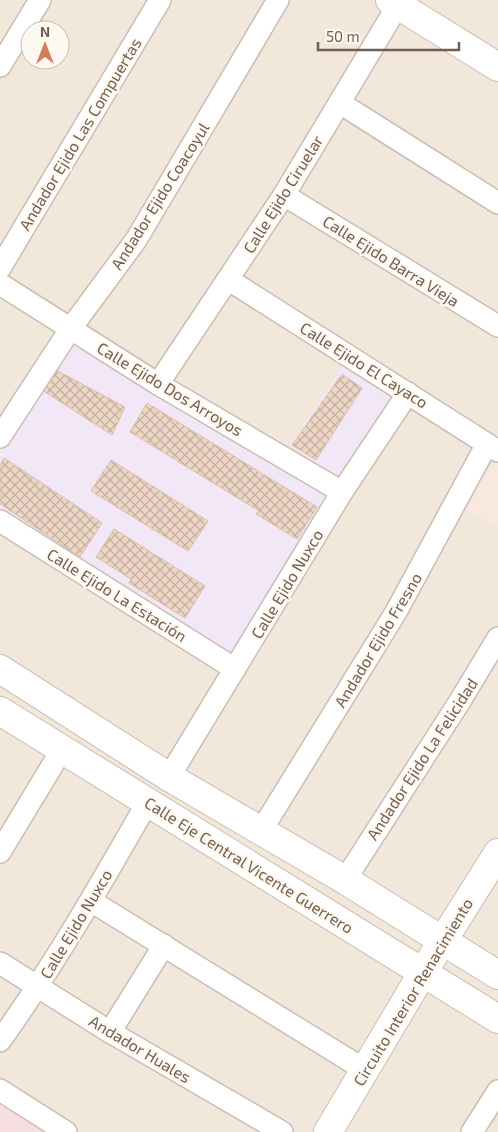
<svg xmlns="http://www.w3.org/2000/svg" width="498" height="1132" font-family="'Exo 2',sans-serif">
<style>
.residential{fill:#f1e7da;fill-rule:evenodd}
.commercial{fill:#f9e8e0}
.education{fill:#f2e7f7}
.medical{fill:#f7dfe1}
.building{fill:url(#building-cross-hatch);stroke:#debea8}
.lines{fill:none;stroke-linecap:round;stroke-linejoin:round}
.minor-casing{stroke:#ccbdb2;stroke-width:24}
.secondary-casing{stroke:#cebeaf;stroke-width:30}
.minor{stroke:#fff;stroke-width:21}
.secondary{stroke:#fff;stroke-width:28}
.labels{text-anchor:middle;stroke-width:5;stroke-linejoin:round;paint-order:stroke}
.street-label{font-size:16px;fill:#735e50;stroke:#fdf9f1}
</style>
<defs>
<pattern id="building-cross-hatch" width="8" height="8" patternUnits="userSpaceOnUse" patternTransform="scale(1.25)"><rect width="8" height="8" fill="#edd6c5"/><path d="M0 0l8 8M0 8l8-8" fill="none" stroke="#c4b1a2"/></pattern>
</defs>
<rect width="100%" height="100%" fill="#fbf5eb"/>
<path class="residential" d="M0,0H498V1132H0ZM30,30H60V60H30Z"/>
<polygon class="commercial" points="494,461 498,464 498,528 466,510"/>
<g class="education">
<polygon points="72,335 334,494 234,659 0,512 0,448"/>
<polygon points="346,361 397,395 342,479 290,445"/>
</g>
<polygon class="medical" points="0,1095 62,1132 0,1132"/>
<g class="building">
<polygon points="54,369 125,407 112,435 42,390"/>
<polygon points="342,374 362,388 316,460 292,445"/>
<polygon points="147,403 317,507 297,539 256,514 259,511 130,432"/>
<polygon points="4,458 102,523 80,557 0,504 0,465"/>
<polygon points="111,460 208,521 188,551 91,491"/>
<polygon points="114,529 205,586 185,618 129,583 131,579 96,557"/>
</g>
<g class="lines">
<defs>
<g id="minor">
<polyline points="0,66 40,0"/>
<polyline points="340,103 498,203"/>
<polyline points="284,195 498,326"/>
<polyline points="0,268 160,0"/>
<polyline points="229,280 498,451"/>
<polyline points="0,284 158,384 342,492"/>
<polyline points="158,384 284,195 401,0"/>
<polyline points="0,437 71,328 136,240 278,0"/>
<polyline points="0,521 235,669"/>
<polyline points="169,777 342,492 408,393"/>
<polyline points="261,831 396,612 487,444"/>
<polyline points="0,852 61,751"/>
<polyline points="345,880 460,701 498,638"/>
<polyline points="91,901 365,1070"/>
<polyline points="0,963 110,1032 282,1132"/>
<polyline points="110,1032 164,945"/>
<path d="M0,1041C54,965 101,884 147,803"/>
<polyline points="0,1090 66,1132"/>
<polyline points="472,1132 498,1091"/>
</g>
<g id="secondary">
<polyline points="390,0 498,67"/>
<polyline points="0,669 169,777 345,880 498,975"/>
<polyline points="0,711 498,1019"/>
<polyline points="328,1132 423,972 498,853"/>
</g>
</defs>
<use href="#minor" class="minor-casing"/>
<use href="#secondary" class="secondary-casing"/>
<use href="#minor" class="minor"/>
<use href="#secondary" class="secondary"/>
</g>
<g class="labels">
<g class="street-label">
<text transform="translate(80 134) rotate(-59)" y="6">Andador Ejido Las Compuertas</text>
<text transform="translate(283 194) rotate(-58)" y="6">Calle Ejido Ciruelar</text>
<text transform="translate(160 196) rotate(-58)" y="6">Andador Ejido Coacoyul</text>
<text transform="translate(391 261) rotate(32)" y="6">Calle Ejido Barra Vieja</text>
<text transform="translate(364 365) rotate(32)" y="6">Calle Ejido El Cayaco</text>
<text transform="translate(170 389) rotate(31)" y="6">Calle Ejido Dos Arroyos</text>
<text transform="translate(287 584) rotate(-59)" y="6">Calle Ejido Nuxco</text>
<text transform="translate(117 595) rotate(32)" y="6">Calle Ejido La Estación</text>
<text transform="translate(378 640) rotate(-59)" y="6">Andador Ejido Fresno</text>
<text transform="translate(422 759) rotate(-57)" y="6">Andador Ejido La Felicidad</text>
<text transform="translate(249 865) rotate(32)" y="6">Calle Eje Central Vicente Guerrero</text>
<text transform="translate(76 924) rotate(-59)" y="6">Calle Ejido Nuxco</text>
<text transform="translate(413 992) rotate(-59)" y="6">Circuito Interior Renacimiento</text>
<text transform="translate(140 1049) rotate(31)" y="6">Andador Huales</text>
</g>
</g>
<g transform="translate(45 45)"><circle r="24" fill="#fdf9f1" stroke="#c6bbb1"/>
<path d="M0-4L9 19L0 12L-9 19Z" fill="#d67c5e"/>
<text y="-8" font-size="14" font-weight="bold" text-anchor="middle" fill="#735e50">N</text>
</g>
<path d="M318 42v8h141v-8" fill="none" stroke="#735e50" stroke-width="2.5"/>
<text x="326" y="42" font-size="15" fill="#735e50" stroke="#fdf9f1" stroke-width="4" paint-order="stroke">50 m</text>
</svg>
